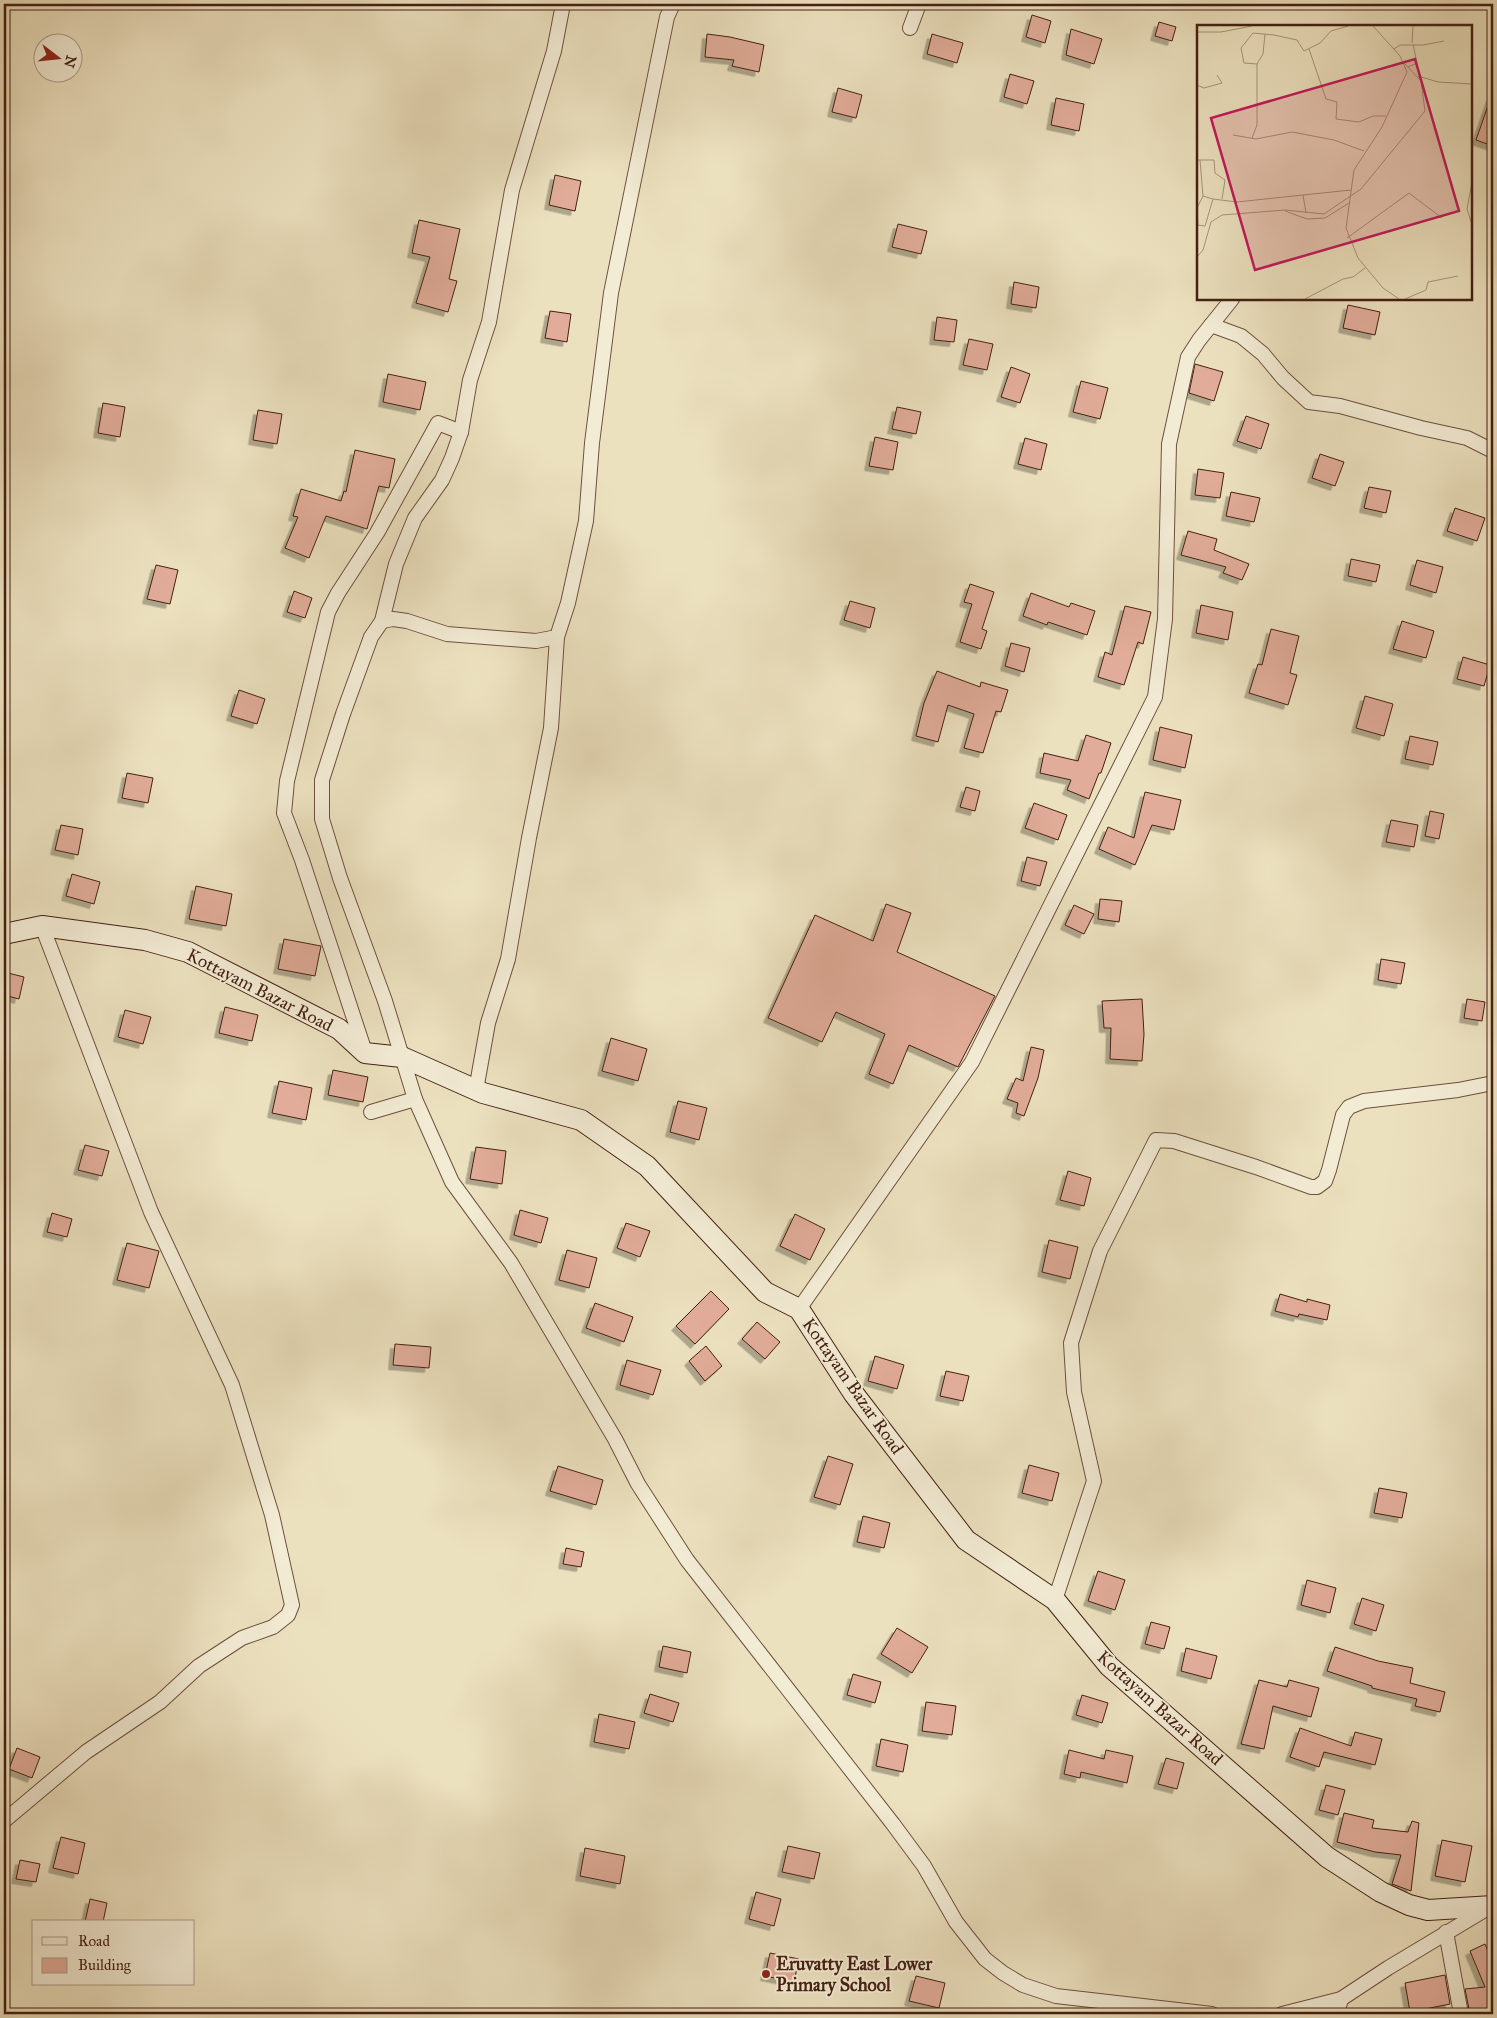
<svg xmlns="http://www.w3.org/2000/svg" width="1497" height="2018" font-family="'IM FELL Great Primer',serif">
<style>
.building{fill:#e1ac99;stroke:#442012;filter:url(#shadow)}
.lines{fill:none;stroke-linecap:round;stroke-linejoin:round}
.minor-casing{stroke:#6e503d;stroke-width:16}
.secondary-casing{stroke:#442012;stroke-width:22}
.minor{stroke:#f3ecd5;stroke-width:14}
.secondary{stroke:#f3ecd5;stroke-width:20}
.poi-dot{fill:#8f2418;stroke:#f3ecd5;stroke-width:2}
.labels{text-anchor:middle;stroke-width:4;stroke-linejoin:round;paint-order:stroke}
.street-label{font-size:18px;fill:#442012;stroke:#f3ecd5}
.poi-label{font-size:18px;font-weight:bold;fill:#442012;stroke:#f3ecd5;text-anchor:start}
.inset-road{fill:none;stroke:#a9947a;stroke-width:1}
.view{fill:#c2185b;fill-opacity:0.15;stroke:#c2185b;stroke-width:2.5}
.inset-edge{fill:none;stroke:#442012;stroke-width:2.5}
</style>
<defs>
<filter id="shadow"><feDropShadow dx="-4.5" dy="4.5" stdDeviation="0" flood-color="#0004"/></filter>
</defs>
<rect width="100%" height="100%" fill="#ece1bf"/>
<filter id="stains"><feTurbulence type="fractalNoise" baseFrequency=".004" numOctaves="4"/><feColorMatrix values="0 0 0 0 .2 0 0 0 0 .09 0 0 0 0 .02 0 0 0 .5 -.17"/></filter>
<radialGradient id="worn" r=".72"><stop offset=".6" stop-color="#630" stop-opacity="0"/><stop offset="1" stop-color="#630" stop-opacity=".3"/></radialGradient>
<g class="building">
<polygon points="1032,15 1051,21 1045,43 1026,37"/>
<polygon points="1159,22 1176,27 1172,41 1155,36"/>
<polygon points="1071,29 1102,39 1094,64 1066,55"/>
<polygon points="707,34 730,37 764,45 759,72 732,66 734,60 705,57"/>
<polygon points="932,34 963,43 957,63 927,54"/>
<polygon points="1010,74 1034,81 1027,104 1004,97"/>
<polygon points="838,88 862,95 856,118 832,112"/>
<polygon points="1491,97 1493,98 1493,146 1476,140"/>
<polygon points="1056,98 1084,104 1079,131 1051,125"/>
<polygon points="555,175 581,181 575,211 549,205"/>
<polygon points="419,220 460,229 449,279 457,281 448,312 416,303 430,257 412,253"/>
<polygon points="898,224 927,231 921,254 892,247"/>
<polygon points="1014,282 1039,287 1036,308 1011,304"/>
<polygon points="1348,305 1380,312 1375,335 1343,328"/>
<polygon points="550,311 571,314 567,342 545,338"/>
<polygon points="937,317 957,320 954,342 934,340"/>
<polygon points="969,339 993,344 987,370 963,365"/>
<polygon points="1195,364 1223,372 1214,401 1189,393"/>
<polygon points="1011,367 1030,374 1020,403 1001,397"/>
<polygon points="388,374 426,382 420,410 383,402"/>
<polygon points="1081,381 1108,388 1100,419 1073,412"/>
<polygon points="103,403 125,407 120,437 98,433"/>
<polygon points="897,407 921,412 916,434 892,429"/>
<polygon points="258,410 282,414 277,444 253,440"/>
<polygon points="1246,416 1269,424 1261,449 1237,441"/>
<polygon points="875,437 898,442 893,470 869,466"/>
<polygon points="1025,438 1047,444 1041,470 1018,464"/>
<polygon points="355,450 395,459 389,488 379,486 367,529 326,516 309,558 285,548 298,517 293,516 301,489 341,501 344,491 346,492"/>
<polygon points="1320,454 1344,462 1335,486 1312,478"/>
<polygon points="1198,469 1224,473 1220,498 1195,495"/>
<polygon points="1369,487 1391,491 1386,513 1364,508"/>
<polygon points="1231,492 1260,498 1254,522 1226,516"/>
<polygon points="1455,508 1485,518 1477,541 1447,531"/>
<polygon points="1188,531 1217,539 1214,550 1249,564 1242,580 1223,573 1226,567 1181,555"/>
<polygon points="1351,559 1380,565 1376,582 1348,576"/>
<polygon points="1417,560 1443,567 1436,593 1410,585"/>
<polygon points="156,565 178,570 170,604 147,599"/>
<polygon points="970,584 994,592 982,629 987,631 981,649 960,642 972,604 964,602"/>
<polygon points="294,591 312,598 305,618 287,612"/>
<polygon points="1031,593 1069,607 1071,603 1095,611 1087,635 1048,622 1047,625 1023,616"/>
<polygon points="850,601 875,608 870,628 844,620"/>
<polygon points="1201,605 1233,612 1228,640 1196,633"/>
<polygon points="1125,606 1151,612 1143,644 1138,642 1124,685 1098,677 1105,652 1112,655"/>
<polygon points="1402,621 1434,631 1426,658 1393,649"/>
<polygon points="1271,629 1299,636 1290,673 1297,675 1288,705 1249,693 1258,664 1262,665"/>
<polygon points="1011,643 1030,648 1024,672 1005,666"/>
<polygon points="1463,657 1490,665 1484,686 1457,679"/>
<polygon points="937,671 980,687 981,682 1008,690 1001,712 996,711 983,753 964,748 974,714 948,705 938,742 916,736 924,703"/>
<polygon points="239,690 265,699 257,724 231,716"/>
<polygon points="1365,696 1393,704 1384,736 1356,728"/>
<polygon points="1160,727 1192,735 1185,768 1153,760"/>
<polygon points="1086,735 1111,743 1101,773 1099,773 1089,799 1067,790 1071,780 1040,773 1044,753 1078,761"/>
<polygon points="1410,736 1438,742 1433,765 1405,759"/>
<polygon points="127,773 153,778 148,803 122,798"/>
<polygon points="966,787 980,791 975,811 960,807"/>
<polygon points="1145,792 1181,800 1174,830 1152,825 1135,865 1099,849 1108,827 1134,838"/>
<polygon points="1034,803 1067,815 1058,840 1025,828"/>
<polygon points="1430,811 1444,814 1439,839 1425,836"/>
<polygon points="1391,820 1418,825 1414,847 1386,842"/>
<polygon points="61,825 83,829 78,855 55,850"/>
<polygon points="1027,857 1047,862 1040,886 1021,881"/>
<polygon points="72,874 100,882 94,904 66,896"/>
<polygon points="196,886 232,894 226,926 189,919"/>
<polygon points="1100,899 1122,901 1119,922 1098,919"/>
<polygon points="886,904 911,913 897,952 995,996 958,1067 909,1045 893,1084 869,1074 885,1034 836,1012 822,1042 768,1018 815,915 873,941"/>
<polygon points="1074,905 1094,914 1084,934 1065,925"/>
<polygon points="284,939 321,946 315,976 278,969"/>
<polygon points="1381,959 1405,963 1401,984 1378,980"/>
<polygon points="4,972 24,977 19,999 4,995"/>
<polygon points="1142,999 1144,1034 1142,1061 1110,1059 1111,1028 1104,1028 1102,1001"/>
<polygon points="1467,999 1485,1002 1482,1021 1464,1018"/>
<polygon points="225,1007 258,1015 252,1041 219,1033"/>
<polygon points="125,1010 151,1017 143,1044 118,1037"/>
<polygon points="611,1038 647,1049 638,1081 602,1071"/>
<polygon points="1031,1047 1044,1050 1038,1078 1024,1116 1016,1113 1018,1103 1007,1099 1016,1078 1023,1081"/>
<polygon points="333,1070 368,1077 363,1102 328,1095"/>
<polygon points="279,1081 312,1088 306,1120 272,1113"/>
<polygon points="678,1101 707,1108 699,1140 670,1132"/>
<polygon points="85,1145 109,1151 102,1176 78,1170"/>
<polygon points="476,1147 506,1151 502,1184 470,1179"/>
<polygon points="1068,1171 1091,1178 1084,1206 1060,1200"/>
<polygon points="520,1210 548,1218 541,1243 514,1235"/>
<polygon points="52,1213 72,1219 67,1237 47,1232"/>
<polygon points="795,1214 825,1229 810,1260 780,1246"/>
<polygon points="626,1223 650,1231 640,1257 617,1248"/>
<polygon points="1049,1240 1078,1247 1070,1279 1042,1272"/>
<polygon points="127,1243 159,1251 149,1288 117,1280"/>
<polygon points="567,1250 597,1258 589,1288 559,1280"/>
<polygon points="711,1291 729,1309 695,1344 676,1326"/>
<polygon points="1280,1294 1307,1302 1307,1299 1330,1305 1327,1320 1299,1314 1298,1317 1275,1311"/>
<polygon points="595,1303 633,1317 624,1342 586,1328"/>
<polygon points="757,1322 780,1342 765,1359 742,1339"/>
<polygon points="395,1344 431,1347 429,1368 393,1365"/>
<polygon points="706,1346 722,1366 705,1381 689,1361"/>
<polygon points="875,1356 904,1365 897,1389 868,1381"/>
<polygon points="627,1360 661,1370 653,1395 620,1385"/>
<polygon points="946,1371 969,1376 963,1401 940,1396"/>
<polygon points="828,1456 853,1464 840,1505 814,1497"/>
<polygon points="1029,1465 1059,1473 1052,1501 1022,1493"/>
<polygon points="558,1466 603,1480 596,1505 550,1491"/>
<polygon points="1379,1488 1407,1493 1402,1518 1374,1513"/>
<polygon points="863,1516 890,1523 884,1548 857,1542"/>
<polygon points="566,1548 584,1552 581,1567 563,1564"/>
<polygon points="1098,1571 1125,1580 1115,1610 1088,1601"/>
<polygon points="1307,1580 1336,1588 1330,1613 1301,1605"/>
<polygon points="1362,1598 1384,1605 1376,1631 1354,1624"/>
<polygon points="1151,1622 1170,1627 1164,1649 1145,1644"/>
<polygon points="897,1628 928,1647 912,1673 881,1654"/>
<polygon points="663,1646 691,1652 687,1673 659,1667"/>
<polygon points="1335,1647 1378,1661 1413,1668 1410,1683 1445,1692 1440,1712 1415,1706 1417,1699 1372,1688 1372,1686 1327,1671"/>
<polygon points="1186,1648 1217,1656 1211,1679 1181,1671"/>
<polygon points="853,1674 881,1682 875,1703 847,1695"/>
<polygon points="1259,1680 1287,1687 1289,1680 1319,1688 1311,1717 1273,1706 1264,1749 1241,1744"/>
<polygon points="650,1694 679,1703 673,1722 644,1713"/>
<polygon points="1082,1695 1108,1703 1102,1723 1076,1715"/>
<polygon points="926,1702 956,1706 952,1735 922,1731"/>
<polygon points="599,1714 635,1722 629,1749 594,1742"/>
<polygon points="1300,1728 1351,1746 1355,1732 1382,1739 1375,1765 1324,1752 1319,1767 1290,1757"/>
<polygon points="881,1739 908,1745 903,1772 876,1766"/>
<polygon points="17,1748 40,1757 32,1778 9,1769"/>
<polygon points="1069,1750 1104,1759 1106,1750 1133,1756 1127,1783 1081,1772 1080,1778 1064,1774"/>
<polygon points="1166,1758 1184,1763 1177,1789 1158,1784"/>
<polygon points="1326,1785 1345,1790 1338,1815 1319,1810"/>
<polygon points="1344,1813 1374,1820 1372,1828 1408,1832 1412,1821 1419,1823 1411,1891 1392,1884 1401,1855 1375,1852 1337,1842"/>
<polygon points="61,1837 85,1843 78,1874 53,1868"/>
<polygon points="1442,1840 1472,1846 1465,1882 1435,1876"/>
<polygon points="788,1846 820,1853 814,1879 782,1872"/>
<polygon points="585,1848 625,1856 620,1884 580,1876"/>
<polygon points="20,1860 40,1864 36,1882 16,1879"/>
<polygon points="756,1892 781,1899 774,1926 749,1919"/>
<polygon points="90,1899 107,1903 103,1922 85,1922"/>
<polygon points="1485,1944 1493,1963 1493,2011 1470,2014 1465,1989 1485,1987 1470,1951"/>
<polygon points="770,1953 799,1959 794,1982 765,1976"/>
<polygon points="1445,1975 1450,2004 1410,2012 1405,1983"/>
<polygon points="916,1976 945,1983 939,2008 909,2001"/>
</g>
<g class="lines">
<defs>
<g id="minor">
<polyline points="563,4 554,51 512,190 489,322 470,380 461,432 452,458 442,480 415,518 396,564 382,621 371,637 343,714 322,780 322,819 340,878 385,1001 415,1099 452,1182 511,1263 615,1439 638,1484 687,1560 893,1824 924,1866 956,1922 985,1959 1003,1973 1023,1985 1056,1996 1212,2014"/>
<polyline points="910,28 919,4"/>
<polyline points="1211,325 1241,336 1263,354 1283,378 1309,402 1340,406 1421,428 1467,438 1493,451"/>
<polyline points="382,621 393,619 407,621 447,634 536,641 557,637 568,603 586,521 592,443 611,293 667,17 673,4"/>
<polyline points="364,1049 302,860 284,813 287,781 328,612 338,593 377,533 438,423 461,432"/>
<polyline points="476,1090 488,1023 508,959 529,838 551,728 557,637"/>
<polyline points="371,1112 415,1099"/>
<polyline points="799,1309 972,1062 1155,697 1165,619 1169,444 1188,357 1199,340 1232,299"/>
<polyline points="1055,1600 1094,1481 1074,1392 1071,1343 1100,1251 1156,1140 1174,1141 1256,1167 1311,1187 1317,1187 1325,1181 1329,1170 1343,1115 1349,1107 1364,1101 1458,1090 1493,1083"/>
<polyline points="4,1821 86,1752 160,1702 199,1666 242,1638 273,1627 288,1615 292,1605 272,1515 232,1385 151,1212 42,926"/>
<polyline points="1446,1932 1461,2014"/>
<polyline points="1282,2014 1341,1999 1388,1968 1488,1908"/>
<polyline points="1337,2014 1341,1999"/>
</g>
<polyline id="secondary" points="4,934 42,926 145,940 188,952 339,1029 365,1053 402,1057 483,1093 581,1120 647,1166 765,1292 799,1309 854,1394 966,1540 1055,1600 1109,1666 1327,1857 1381,1892 1409,1905 1428,1910 1493,1906"/>
</defs>
<use href="#minor" class="minor-casing"/>
<use href="#secondary" class="secondary-casing"/>
<use href="#minor" class="minor"/>
<use href="#secondary" class="secondary"/>
</g>
<circle class="poi-dot" cx="766" cy="1974" r="5"/>
<g class="labels">
<g class="street-label">
<text transform="translate(260 990) rotate(27)" y="6">Kottayam Bazar Road</text>
<text transform="translate(853 1386) rotate(55)" y="6">Kottayam Bazar Road</text>
<text transform="translate(1160 1708) rotate(42)" y="6">Kottayam Bazar Road</text>
</g>
<g class="poi-label">
<text x="776" y="1970">Eruvatty East Lower<tspan x="776" dy="21">Primary School</tspan></text>
</g>
</g>
<g transform="translate(1197 25)">
<rect width="275" height="275" fill="#ece1bf"/>
<path class="inset-road" d="M176,1L203,31L210,47L185,102L157,145L149,203L161,233L186,263L202,274M0,7H24L55,1M68,9L66,29L60,39L47,38L44,23L56,8L77,10L100,15L107,26L123,18L134,6L151,1M215,18L216,1M112,24L129,74L140,77L139,94L162,97L176,91H189M197,24L203,20H226L247,16M211,42L220,38L216,19M221,51L241,57L275,59M0,60L7,63L25,58L20,50M36,110L59,114L95,107L137,115L167,126M55,113L60,100V39M0,135H17L18,148L28,155L25,174M3,135L6,171M275,157L270,184L275,200M106,170L154,165M0,183L6,171L16,174M0,184L1,200M88,186L110,194L128,193L152,178M0,200L8,201L16,174L40,177L106,170L109,188M150,213L212,168L245,193M0,232L6,225L14,197L25,190L88,185L127,189L164,164L228,86L224,56L207,38M108,274L146,254L156,252L168,243M208,274L229,265L231,257L261,251"/>
<path class="view" d="M218,34L262,186L58,245L14,93Z"/>
<rect width="275" height="275" class="inset-edge"/>
</g>
<rect width="1497" height="2018" fill="none" stroke="#ece1bf" stroke-width="20"/>
<rect x="5" y="5" width="1487" height="2008" fill="none" stroke="#442012" stroke-width="2.5"/>
<rect x="10" y="10" width="1477" height="1998" fill="none" stroke="#442012"/>
<rect x="32" y="1920" width="162" height="65" fill="#f3ecd5" stroke="#ad9a87"/>
<rect x="42" y="1937" width="25" height="8" fill="#f3ecd5" stroke="#ad9a87"/>
<text x="78" y="1946" font-size="15" fill="#442012">Road</text>
<rect x="42" y="1958" width="25" height="15" fill="#e1ac99" stroke="#ad9a87"/>
<text x="78" y="1970" font-size="15" fill="#442012">Building</text>
<g transform="translate(58 58) rotate(106)"><circle r="24" fill="#f3ecd5" stroke="#ad9a87"/>
<path d="M0-4L9 19L0 12L-9 19Z" fill="#8f2418"/>
<text y="-8" font-size="14" font-weight="bold" text-anchor="middle" fill="#442012">N</text>
</g>
<rect width="100%" height="100%" filter="url(#stains)"/>
<rect width="100%" height="100%" fill="url(#worn)"/>
</svg>
